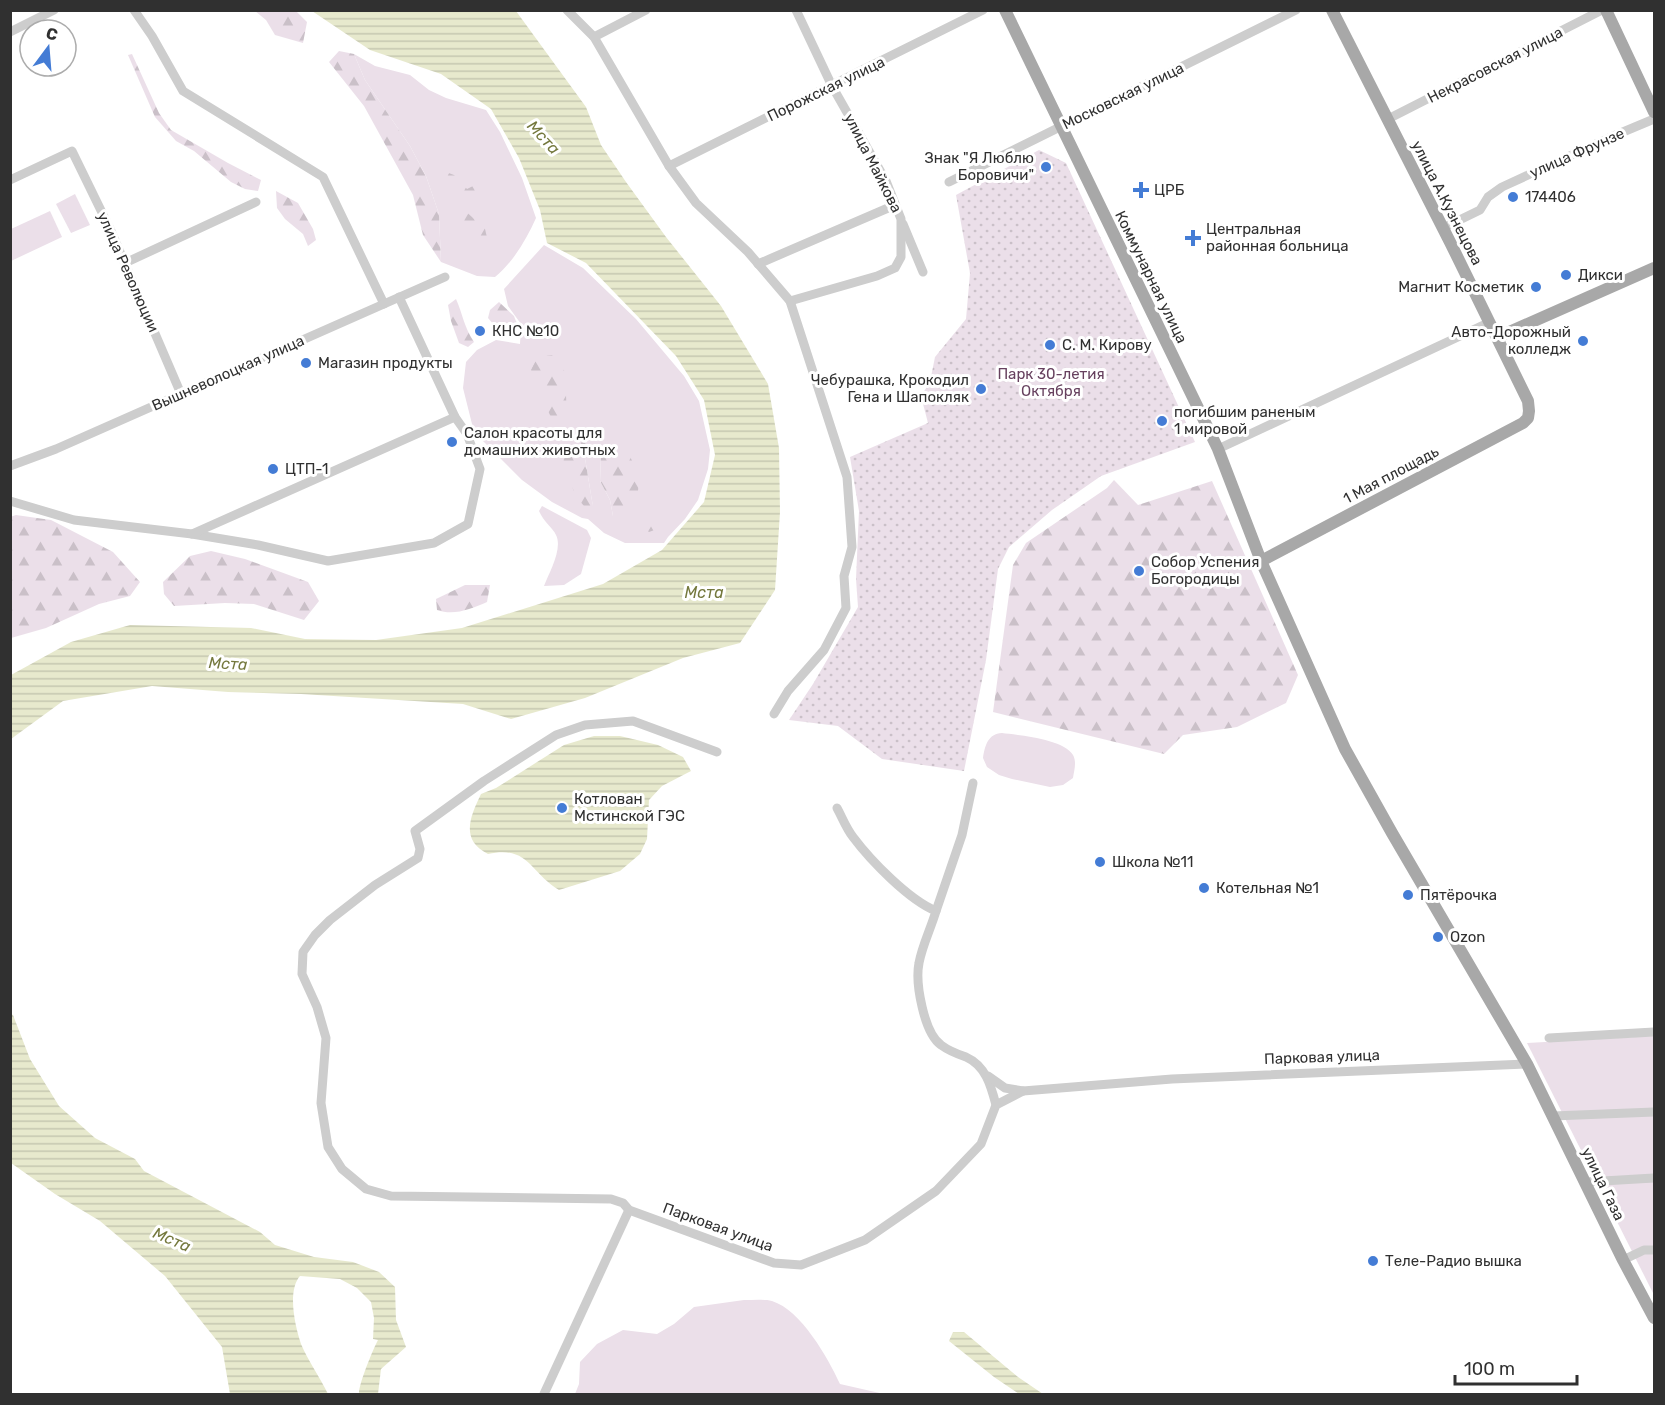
<svg xmlns="http://www.w3.org/2000/svg" width="1665" height="1405" font-family="Rubik,sans-serif">
<style>
.green{fill:#ebdfe9;fill-rule:evenodd}
.forest{fill:url(#forest-firs)}
.park{fill:url(#park-dots)}
.water{fill:url(#water-rules)}
.lines{fill:none;stroke-linecap:round;stroke-linejoin:round}
.minor{stroke:#cdcdcd;stroke-width:9}
.major{stroke:#a8a8a8;stroke-width:12}
.poi-dot{fill:#447cd5;stroke:#fff;stroke-width:2}
.labels{text-anchor:middle;stroke-width:6;stroke-linejoin:round;paint-order:stroke}
.street-label{font-size:15px;fill:#303030;stroke:#fff}
.poi-label{font-size:15px;fill:#303030;stroke:#fff;text-anchor:start}
.park-label{font-size:15px;fill:#67415f;stroke:#fff}
.water-label{font-size:16px;font-style:italic;fill:#74783d;stroke:#fff}
</style>
<defs>
<pattern id="forest-firs" width="22" height="20" patternUnits="userSpaceOnUse" patternTransform="scale(1.5)"><rect width="22" height="20" fill="#ebdfe9"/><path d="M5 1l3.5 6h-7zM16 11l3.5 6h-7z" fill="#cac0c8"/></pattern>
<pattern id="park-dots" width="8" height="8" patternUnits="userSpaceOnUse" patternTransform="scale(1.5)"><rect width="8" height="8" fill="#ebdfe9"/><path d="M2 2h.1M6 6h.1" fill="none" stroke="#cac0c8" stroke-width="1.8" stroke-linecap="round"/></pattern>
<pattern id="water-rules" width="6" height="5" patternUnits="userSpaceOnUse" patternTransform="scale(1.5)"><rect width="6" height="5" fill="#e7e9cd"/><path d="M0 2.5h6" fill="none" stroke="#c6c8b0"/></pattern>
</defs>
<rect width="100%" height="100%" fill="#fff"/>
<g class="green">
<path d="M354,54L375,66L410,75L429,90L446,98L486,110L500,132L522,178L536,218C526,240 514,261 495,277L477,276L441,262L439,214L426,176L410,146L365,80Z"/>
<polygon points="75,194 90,225 71,233 56,204"/>
<polygon points="50,211 62,237 11,261 11,229"/>
<path d="M544,245L583,268L636,319L684,376L699,401L710,450L708,469L698,500L685,519L668,537L664,543H625L604,533L588,519L582,518L552,502L522,480L474,432L463,388L466,362L477,350L496,340L520,344L521,324L508,306L504,289ZM573,428L586,429L585,458L593,507ZM614,446L613,516L610,500L600,481L601,456Z"/>
<path d="M542,506L587,530L591,538L581,574L564,585L544,586C549,573 563,549 556,535C553,528 543,521 539,511Z"/>
<path d="M1002,733C1019,735 1064,739 1073,755C1077,762 1074,771 1073,778L1063,785L1050,787L1012,779L999,775L987,767L983,758C985,745 988,734 1002,733Z"/>
<polygon points="1654,1036 1654,1295 1527,1043"/>
<path d="M744,1300C753,1300 764,1299 772,1301C801,1310 828,1358 840,1384L884,1394H575L579,1384L580,1362L597,1344L623,1330L657,1334L674,1324L694,1307Z"/>
</g>
<g class="forest">
<polygon points="255,11 296,11 307,22 303,43 275,35 266,20"/>
<polygon points="339,51 354,54 365,80 410,146 426,176 439,214 441,262 423,235 413,195 364,106 329,62"/>
<polygon points="132,54 159,113 171,130 228,163 261,180 258,191 245,189 231,182 194,151 176,141 155,117 128,55"/>
<polygon points="446,172 454,175 467,189 479,183 488,192 478,201 456,198 442,182"/>
<polygon points="276,191 298,203 313,229 316,240 308,246 303,234 285,219 277,208"/>
<polygon points="461,207 485,229 490,250 474,236 460,217"/>
<path d="M456,299C463,315 464,327 474,342L468,347L459,343L451,321L448,305Z"/>
<polygon points="499,302 514,316 519,329 505,338 488,318 490,310"/>
<polygon points="552,355 565,372 567,418 554,423 542,399 531,370 537,357"/>
<polygon points="573,428 586,429 585,458 593,507 588,511 575,495 562,456"/>
<path d="M614,446L625,448C640,475 642,475 635,505L613,516L610,500L600,481L601,456Z"/>
<polygon points="1114,480 1138,505 1212,481 1298,675 1286,703 1237,727 1183,735 1164,754 993,712 1013,565 1026,543 1107,488"/>
<polygon points="648,514 659,518 660,528 649,532 639,525"/>
<polygon points="16,515 51,520 113,552 140,582 130,596 99,604 46,628 11,638 10,517"/>
<polygon points="211,551 245,559 308,582 319,601 304,620 254,604 225,603 174,606 164,594 163,582 190,556"/>
<path d="M465,585H490L487,602C471,609 454,616 437,610L436,599Z"/>
</g>
<polygon class="park" points="1039,150 1066,163 1195,442 1101,476 1052,510 1009,547 998,569 986,660 964,771 882,759 838,726 789,720 813,684 858,607 856,579 859,511 850,457 928,423 921,396 930,382 935,357 966,319 970,273 956,195"/>
<g class="water">
<polygon points="312,11 516,11 586,107 601,145 626,182 666,237 721,306 768,384 779,448 780,512 775,590 740,643 683,658 585,698 511,719 463,704 301,694 228,692 152,686 63,701 11,739 11,675 71,642 130,625 251,628 305,639 376,640 462,628 603,584 662,550 704,502 715,455 704,400 676,356 586,263 547,243 540,210 519,158 491,109 441,74 370,50"/>
<path d="M594,736H620L658,745L683,757L691,771L662,786L649,800L647,839L640,854L620,871L559,890C530,873 529,845 488,854C460,840 470,817 481,794L496,788L564,745Z"/>
<path d="M11,1014L13,1015L30,1059L59,1106L95,1138L135,1159L144,1171L260,1232L275,1245L314,1257L353,1262L379,1272L395,1287L396,1320L406,1347L381,1369L378,1394H359C358,1386 373,1349 378,1340L373,1339L374,1318L371,1302L357,1288L340,1279L300,1276C287,1291 295,1326 301,1344C308,1361 320,1377 328,1394H230L222,1347L165,1276L100,1221L55,1194L11,1163Z"/>
<polygon points="953,1332 964,1332 1018,1377 1043,1394 1019,1394 994,1377 949,1341"/>
</g>
<g class="lines">
<g class="minor">
<polyline points="134,10 152,36 183,91 323,177 384,304"/>
<polyline points="567,10 594,37 669,166 696,203 748,252 790,301 847,477 852,547 844,576 846,608 824,650 788,691 774,714"/>
<polyline points="10,32 54,10"/>
<polyline points="594,37 646,10"/>
<polyline points="1388,119 1602,10"/>
<polyline points="669,166 983,10"/>
<polyline points="10,180 72,151 111,231 181,394"/>
<polyline points="949,182 1296,10"/>
<polyline points="903,224 923,272"/>
<polyline points="1443,228 1480,210 1488,197 1502,187 1611,137 1654,119"/>
<polyline points="125,263 256,202"/>
<polyline points="758,264 895,205"/>
<polyline points="790,301 877,276 895,268 901,257 901,219 886,181 832,86 796,10"/>
<polyline points="1218,449 1490,322"/>
<polyline points="10,466 56,449 445,277"/>
<polyline points="10,501 74,520 192,534 258,545 328,561 434,543 468,524 480,469 467,434 455,417 399,297"/>
<polyline points="192,534 455,417"/>
<polyline points="717,752 633,721 585,725 556,735 484,781 415,831 420,849 418,858 375,885 330,920 315,935 303,952 302,974 317,1007 326,1038 321,1103 328,1147 342,1169 366,1189 391,1196 611,1199 623,1203 629,1210 774,1263 801,1265 865,1240 936,1191 981,1144 996,1105 1023,1091 1172,1079 1527,1064"/>
<path d="M837,808C842,817 846,828 853,837C871,861 909,900 936,911C931,928 922,946 919,963C915,983 924,1033 941,1045C949,1051 957,1054 966,1057C986,1066 991,1086 996,1105"/>
<polyline points="936,911 962,835 973,783"/>
<polyline points="1549,1038 1654,1032"/>
<polyline points="988,1076 1005,1088 1023,1091"/>
<polyline points="1553,1116 1654,1112"/>
<polyline points="1586,1182 1654,1178"/>
<polyline points="1623,1260 1644,1250 1654,1250"/>
<polyline points="544,1394 629,1210"/>
</g>
<g class="major">
<polyline points="1005,10 1218,449 1261,561 1345,749 1392,833 1527,1064 1623,1260 1654,1318"/>
<polyline points="1606,10 1654,112"/>
<polyline points="1498,337 1654,268"/>
<polyline points="1261,561 1523,423 1528,418 1529,411 1528,401 1450,242 1332,10"/>
</g>
</g>
<g class="poi-dot">
<circle cx="1046" cy="167" r="6"/>
<path d="M1138 181h6v6h6v6h-6v6h-6v-6h-6v-6h6z"/>
<circle cx="1513" cy="197" r="6"/>
<path d="M1190 229h6v6h6v6h-6v6h-6v-6h-6v-6h6z"/>
<circle cx="1566" cy="275" r="6"/>
<circle cx="1536" cy="287" r="6"/>
<circle cx="480" cy="331" r="6"/>
<circle cx="1583" cy="341" r="6"/>
<circle cx="1050" cy="345" r="6"/>
<circle cx="306" cy="363" r="6"/>
<circle cx="981" cy="389" r="6"/>
<circle cx="1162" cy="421" r="6"/>
<circle cx="452" cy="442" r="6"/>
<circle cx="273" cy="469" r="6"/>
<circle cx="1139" cy="571" r="6"/>
<circle cx="562" cy="808" r="6"/>
<circle cx="1100" cy="862" r="6"/>
<circle cx="1204" cy="888" r="6"/>
<circle cx="1408" cy="895" r="6"/>
<circle cx="1438" cy="937" r="6"/>
<circle cx="1373" cy="1261" r="6"/>
</g>
<g class="labels">
<g class="street-label">
<text transform="translate(1495 65) rotate(-27)" y="5">Некрасовская улица</text>
<text transform="translate(826 89) rotate(-26)" y="5">Порожская улица</text>
<text transform="translate(1123 96) rotate(-26)" y="5">Московская улица</text>
<text transform="translate(1577 153) rotate(-24)" y="5">улица Фрунзе</text>
<text transform="translate(873 163) rotate(63)" y="5">улица Майкова</text>
<text transform="translate(1447 203) rotate(63)" y="5">улица А.Кузнецова</text>
<text transform="translate(128 272) rotate(66)" y="5">улица Революции</text>
<text transform="translate(1151 277) rotate(64)" y="5">Коммунарная улица</text>
<text transform="translate(228 373) rotate(-24)" y="5">Вышневолоцкая улица</text>
<text transform="translate(1391 475) rotate(-28)" y="5">1 Мая площадь</text>
<text transform="translate(1322 1057) rotate(-2)" y="5">Парковая улица</text>
<text transform="translate(1603 1184) rotate(64)" y="5">улица Газа</text>
<text transform="translate(718 1227) rotate(20)" y="5">Парковая улица</text>
</g>
<g class="poi-label">
<text x="1034" y="163" text-anchor="end">Знак "Я Люблю<tspan x="1034" dy="17">Боровичи"</tspan></text>
<text x="1154" y="195">ЦРБ</text>
<text x="1525" y="202">174406</text>
<text x="1206" y="234">Центральная<tspan x="1206" dy="17">районная больница</tspan></text>
<text x="1578" y="280">Дикси</text>
<text x="1524" y="292" text-anchor="end">Магнит Косметик</text>
<text x="492" y="336">КНС №10</text>
<text x="1571" y="337" text-anchor="end">Авто-Дорожный<tspan x="1571" dy="17">колледж</tspan></text>
<text x="1062" y="350">С. М. Кирову</text>
<text x="318" y="368">Магазин продукты</text>
<text x="969" y="385" text-anchor="end">Чебурашка, Крокодил<tspan x="969" dy="17">Гена и Шапокляк</tspan></text>
<text x="1174" y="417">погибшим раненым<tspan x="1174" dy="17">1 мировой</tspan></text>
<text x="464" y="438">Салон красоты для<tspan x="464" dy="17">домашних животных</tspan></text>
<text x="285" y="474">ЦТП-1</text>
<text x="1151" y="567">Собор Успения<tspan x="1151" dy="17">Богородицы</tspan></text>
<text x="574" y="804">Котлован<tspan x="574" dy="17">Мстинской ГЭС</tspan></text>
<text x="1112" y="867">Школа №11</text>
<text x="1216" y="893">Котельная №1</text>
<text x="1420" y="900">Пятёрочка</text>
<text x="1450" y="942">Ozon</text>
<text x="1385" y="1266">Теле-Радио вышка</text>
</g>
<g class="park-label">
<text x="1051" y="379">Парк 30-летия<tspan x="1051" dy="17">Октября</tspan></text>
</g>
<g class="water-label">
<text transform="translate(544 137) rotate(47)" y="6">Мста</text>
<text x="704" y="598">Мста</text>
<text transform="translate(228 663) rotate(3)" y="6">Мста</text>
<text transform="translate(172 1239) rotate(23)" y="6">Мста</text>
</g>
</g>
<rect width="1665" height="1405" fill="none" stroke="#303030" stroke-width="24"/>
<g transform="translate(48 48) rotate(16)"><circle r="28" fill="#ffffff" stroke="#acacac" stroke-width="1.5"/>
<path d="M0-4.5L10 22L0 15L-10 22Z" fill="#447cd5"/>
<text y="-9" font-size="16" font-weight="bold" text-anchor="middle" fill="#303030">С</text>
</g>
<path d="M1455 1375v9h122v-9" fill="none" stroke="#303030" stroke-width="3"/>
<text x="1464" y="1375" font-size="18" fill="#303030" stroke="#ffffff" stroke-width="4.5" paint-order="stroke">100 m</text>
</svg>
